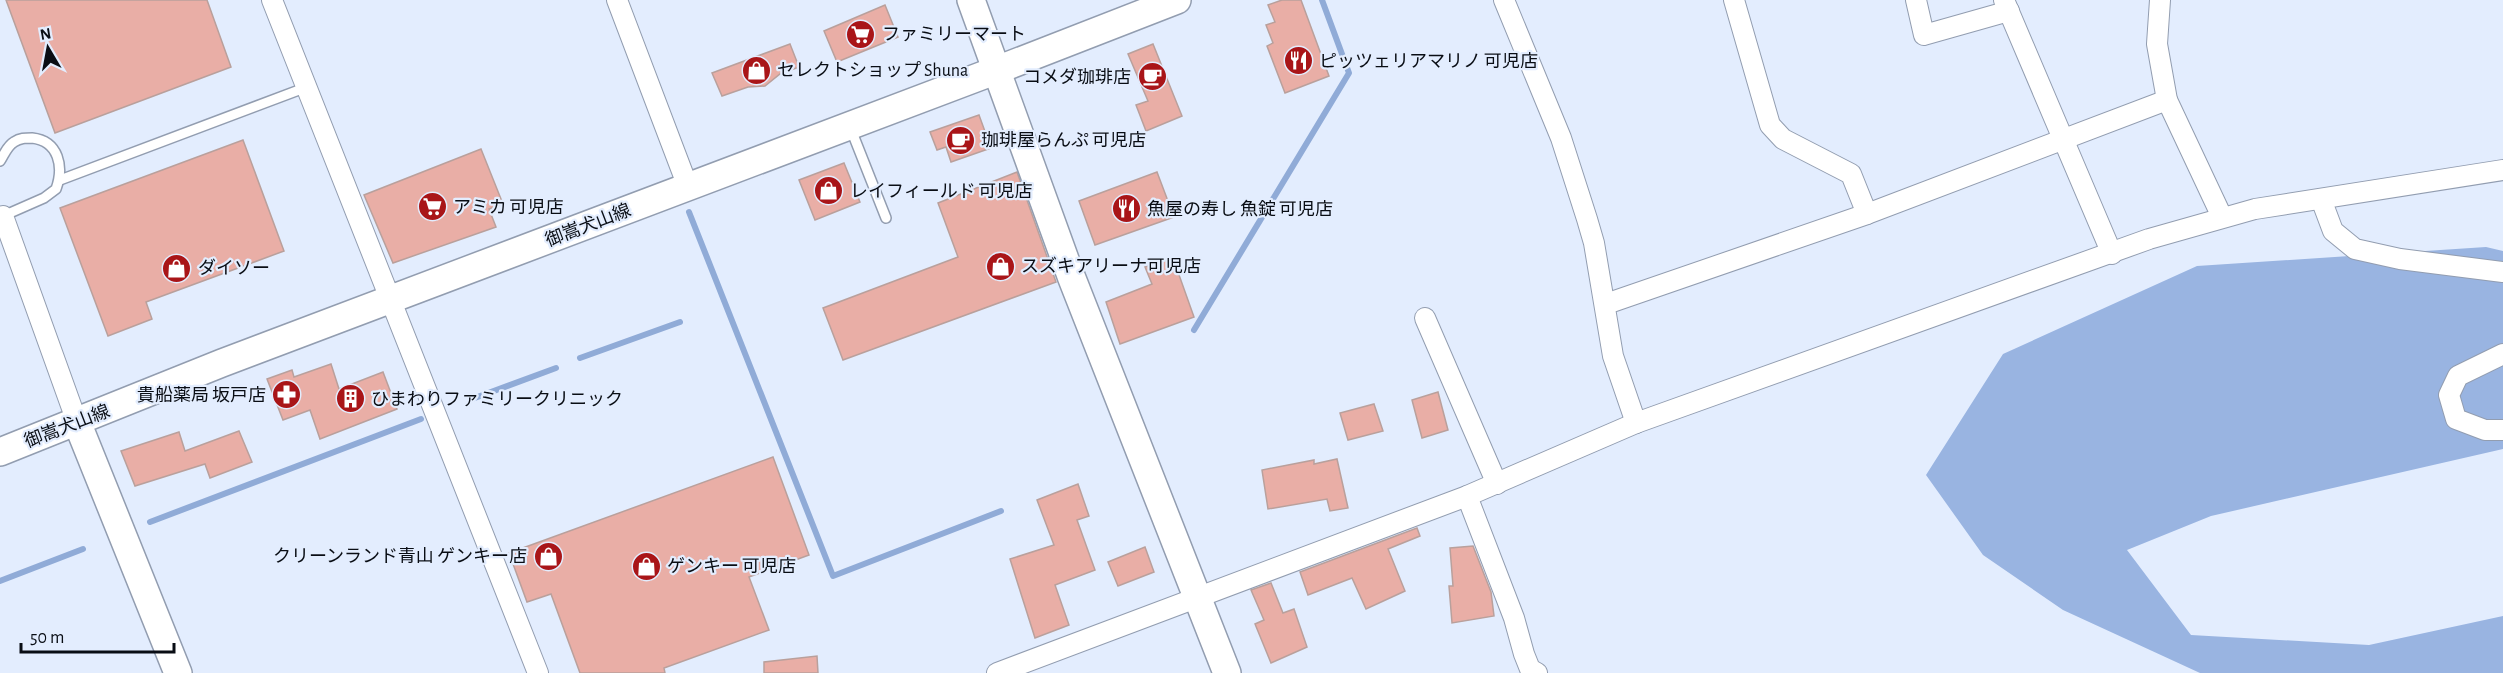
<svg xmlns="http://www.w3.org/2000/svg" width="2503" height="673" font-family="'Alegreya Sans','Noto Sans JP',sans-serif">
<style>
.forest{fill:#99b4e1}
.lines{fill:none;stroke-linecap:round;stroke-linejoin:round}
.stream{stroke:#90abd7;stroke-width:6}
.building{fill:#e9aea6;stroke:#b9a09c;stroke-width:1.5}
.lane-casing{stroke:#929db0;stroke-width:12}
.street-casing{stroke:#929db0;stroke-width:22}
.secondary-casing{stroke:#929db0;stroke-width:30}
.lane{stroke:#fff;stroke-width:9}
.street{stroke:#fff;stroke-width:20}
.secondary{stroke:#fff;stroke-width:27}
.labels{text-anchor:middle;stroke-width:4.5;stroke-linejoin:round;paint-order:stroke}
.poi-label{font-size:18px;fill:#090d14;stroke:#e3edfe;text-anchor:start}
.street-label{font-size:18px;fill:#090d14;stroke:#e3edfe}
</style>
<rect width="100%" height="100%" fill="#e3edfe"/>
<polygon class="forest" points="2486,247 2503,251 2503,449 2211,516 2127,550 2191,635 2369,645 2503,616 2503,673 2200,673 2063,610 1983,555 1926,475 2003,354 2197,266"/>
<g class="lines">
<g class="stream">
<polyline points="689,212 833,576 1001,511"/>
<polyline points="1194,330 1349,73 1322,0"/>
<polyline points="580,358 680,322"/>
<polyline points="472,399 556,368"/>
<polyline points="150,522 421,419"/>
<polyline points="0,581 83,549"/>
</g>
</g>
<g class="building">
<polygon points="6,0 207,0 231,67 55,133"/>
<polygon points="1282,0 1301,0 1329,76 1285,93 1267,46 1273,43 1266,25 1275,22 1268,5"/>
<polygon points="885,5 898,37 837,62 824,31"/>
<polygon points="790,44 799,67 780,74 765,86 748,87 722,96 712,73"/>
<polygon points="1153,44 1182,116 1146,131 1136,105 1148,101 1128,54"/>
<polygon points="979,115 991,148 951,162 946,147 937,150 930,132"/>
<polygon points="243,140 284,251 146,302 152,319 108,336 60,208"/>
<polygon points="481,149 503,204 489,209 496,227 393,263 364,195"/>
<polygon points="844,163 860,202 815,220 799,180"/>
<polygon points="1017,172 1056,282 843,360 823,308 958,257 938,203"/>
<polygon points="1157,172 1174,217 1095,245 1079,201"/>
<polygon points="1173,258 1194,317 1120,344 1106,302 1152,284 1145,267"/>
<polygon points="331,364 339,389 383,372 397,409 320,439 310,410 283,420 267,379 292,370 294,377"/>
<polygon points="1438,392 1448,430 1422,438 1412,400"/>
<polygon points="1374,404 1383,431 1348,440 1340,413"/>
<polygon points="239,431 252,462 210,478 205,464 135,486 121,451 179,432 185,451"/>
<polygon points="773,457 809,555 749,577 769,630 664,668 665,673 580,673 551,594 527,602 509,553"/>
<polygon points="1337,459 1348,508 1330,511 1327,499 1268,509 1262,470 1314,460 1314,464"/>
<polygon points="1078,484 1089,516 1077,520 1095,570 1055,585 1069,625 1035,638 1010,559 1054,545 1037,500"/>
<polygon points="1417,528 1420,536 1388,549 1405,591 1366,609 1352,578 1308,595 1300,572"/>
<polygon points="1473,546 1491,592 1494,616 1452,623 1449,586 1453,586 1450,548"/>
<polygon points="1145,547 1154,572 1118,586 1108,562"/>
<polygon points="1271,583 1283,613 1294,609 1307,647 1271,663 1255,624 1264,620 1251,590"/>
<polygon points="817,656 818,673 764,673 764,662"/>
</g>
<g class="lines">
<defs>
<g id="lane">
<polyline points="850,127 886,218"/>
<path d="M0,161C4,155 7,146 14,142C20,138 25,138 32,138C59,141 64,167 56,189L44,198L3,216L2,214"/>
<polyline points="60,180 307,87"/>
</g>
<g id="street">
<polyline points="272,0 538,673"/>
<polyline points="617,0 688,187"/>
<polyline points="1504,0 1561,138 1587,219 1594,243 1613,356 1636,423"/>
<polyline points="1734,0 1770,125 1783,139 1851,174 1867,214"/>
<polyline points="1916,0 1924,35 2009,11"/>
<polyline points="2004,0 2112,254"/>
<polyline points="2160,0 2157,44 2167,100 2222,217"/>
<polyline points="2321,199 2333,231 2355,249 2400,259 2503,272"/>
<polyline points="0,217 3,216 77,422"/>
<polyline points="1606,304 1867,214 2167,100"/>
<polyline points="1425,318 1497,484"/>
<polyline points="2503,354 2458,376 2449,395 2456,419 2485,430 2503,430"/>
<polyline points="1467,496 1514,618 1524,654 1530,669 1537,673"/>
<polyline points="997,673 1467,496 1636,423 2149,239 2255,209 2503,170"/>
</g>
<g id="secondary">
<polyline points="971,0 1071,276 1227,673"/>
<polyline points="77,422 178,673"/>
<polyline points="0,452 222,363 997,70 1177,0"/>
</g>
</defs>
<use href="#lane" class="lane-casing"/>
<use href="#street" class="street-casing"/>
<use href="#secondary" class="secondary-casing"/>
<use href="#lane" class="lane"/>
<use href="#street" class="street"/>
<use href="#secondary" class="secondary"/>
</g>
<defs>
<symbol id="supermarket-disc" viewBox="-11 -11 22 22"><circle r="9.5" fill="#a91518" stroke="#e3edfe"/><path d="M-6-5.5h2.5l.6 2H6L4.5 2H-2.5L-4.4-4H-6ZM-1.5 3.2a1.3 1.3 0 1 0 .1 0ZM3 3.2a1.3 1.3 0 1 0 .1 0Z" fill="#fff"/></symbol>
<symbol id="restaurant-disc" viewBox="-11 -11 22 22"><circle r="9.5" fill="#a91518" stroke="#e3edfe"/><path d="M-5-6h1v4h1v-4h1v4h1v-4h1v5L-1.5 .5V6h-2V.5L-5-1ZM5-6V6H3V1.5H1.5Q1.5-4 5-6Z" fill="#fff"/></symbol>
<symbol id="shop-disc" viewBox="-11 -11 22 22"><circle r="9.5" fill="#a91518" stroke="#e3edfe"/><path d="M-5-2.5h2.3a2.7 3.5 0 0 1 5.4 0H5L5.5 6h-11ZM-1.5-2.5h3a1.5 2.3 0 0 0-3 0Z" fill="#fff"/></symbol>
<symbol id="cafe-disc" viewBox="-11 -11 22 22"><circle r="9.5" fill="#a91518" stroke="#e3edfe"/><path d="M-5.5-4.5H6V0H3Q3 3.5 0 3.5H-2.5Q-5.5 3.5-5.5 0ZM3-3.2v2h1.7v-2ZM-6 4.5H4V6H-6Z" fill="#fff"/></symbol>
<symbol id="pharmacy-disc" viewBox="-11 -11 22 22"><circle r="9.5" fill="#a91518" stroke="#e3edfe"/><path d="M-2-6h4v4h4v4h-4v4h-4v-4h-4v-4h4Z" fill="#fff"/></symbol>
<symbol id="building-disc" viewBox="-11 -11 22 22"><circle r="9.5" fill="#a91518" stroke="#e3edfe"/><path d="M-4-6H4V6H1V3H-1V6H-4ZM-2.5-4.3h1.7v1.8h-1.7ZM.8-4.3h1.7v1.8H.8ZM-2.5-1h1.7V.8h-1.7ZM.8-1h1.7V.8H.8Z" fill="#fff"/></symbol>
</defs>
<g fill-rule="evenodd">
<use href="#supermarket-disc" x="844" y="18" width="33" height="33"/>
<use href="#restaurant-disc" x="1282" y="44" width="33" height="33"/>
<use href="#shop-disc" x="740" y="54" width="33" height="33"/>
<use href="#cafe-disc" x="1136" y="60" width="33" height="33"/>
<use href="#cafe-disc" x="944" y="124" width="33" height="33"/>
<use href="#shop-disc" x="812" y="174" width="33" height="33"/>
<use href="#supermarket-disc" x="416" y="190" width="33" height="33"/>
<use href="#restaurant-disc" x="1110" y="192" width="33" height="33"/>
<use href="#shop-disc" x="984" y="250" width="33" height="33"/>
<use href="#shop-disc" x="160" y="252" width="33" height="33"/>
<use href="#pharmacy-disc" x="270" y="378" width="33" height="33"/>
<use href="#building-disc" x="334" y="382" width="33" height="33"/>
<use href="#shop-disc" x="532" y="540" width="33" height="33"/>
<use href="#shop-disc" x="630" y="550" width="33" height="33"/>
</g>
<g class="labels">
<g class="poi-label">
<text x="882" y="40">ファミリーマート</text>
<text x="1319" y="67">ピッツェリアマリノ 可児店</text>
<text x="777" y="76">セレクトショップ Shuna</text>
<text x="1131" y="83" text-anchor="end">コメダ珈琲店</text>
<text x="981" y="146">珈琲屋らんぷ 可児店</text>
<text x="850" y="197">レイフィールド 可児店</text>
<text x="453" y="213">アミカ 可児店</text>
<text x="1147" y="215">魚屋の寿し 魚錠 可児店</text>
<text x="1021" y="272">スズキアリーナ可児店</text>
<text x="198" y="274">ダイソー</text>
<text x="266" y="401" text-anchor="end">貴船薬局 坂戸店</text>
<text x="371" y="405">ひまわりファミリークリニック</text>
<text x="527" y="562" text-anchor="end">クリーンランド青山 ゲンキー店</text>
<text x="667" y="572">ゲンキー 可児店</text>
</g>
<g class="street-label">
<text transform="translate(588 225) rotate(-21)" y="6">御嵩犬山線</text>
<text transform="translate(67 426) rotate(-21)" y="6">御嵩犬山線</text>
</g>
</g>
<g transform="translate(48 48) rotate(350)" stroke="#e3edfe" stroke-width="4.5" paint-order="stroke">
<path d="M0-4.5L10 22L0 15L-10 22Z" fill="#090d14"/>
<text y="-9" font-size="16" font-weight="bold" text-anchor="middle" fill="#090d14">N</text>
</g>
<path d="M21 643v9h153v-9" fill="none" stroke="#090d14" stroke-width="3"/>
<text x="30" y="643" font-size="18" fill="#090d14" stroke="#e3edfe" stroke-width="4.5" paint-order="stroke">50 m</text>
</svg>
